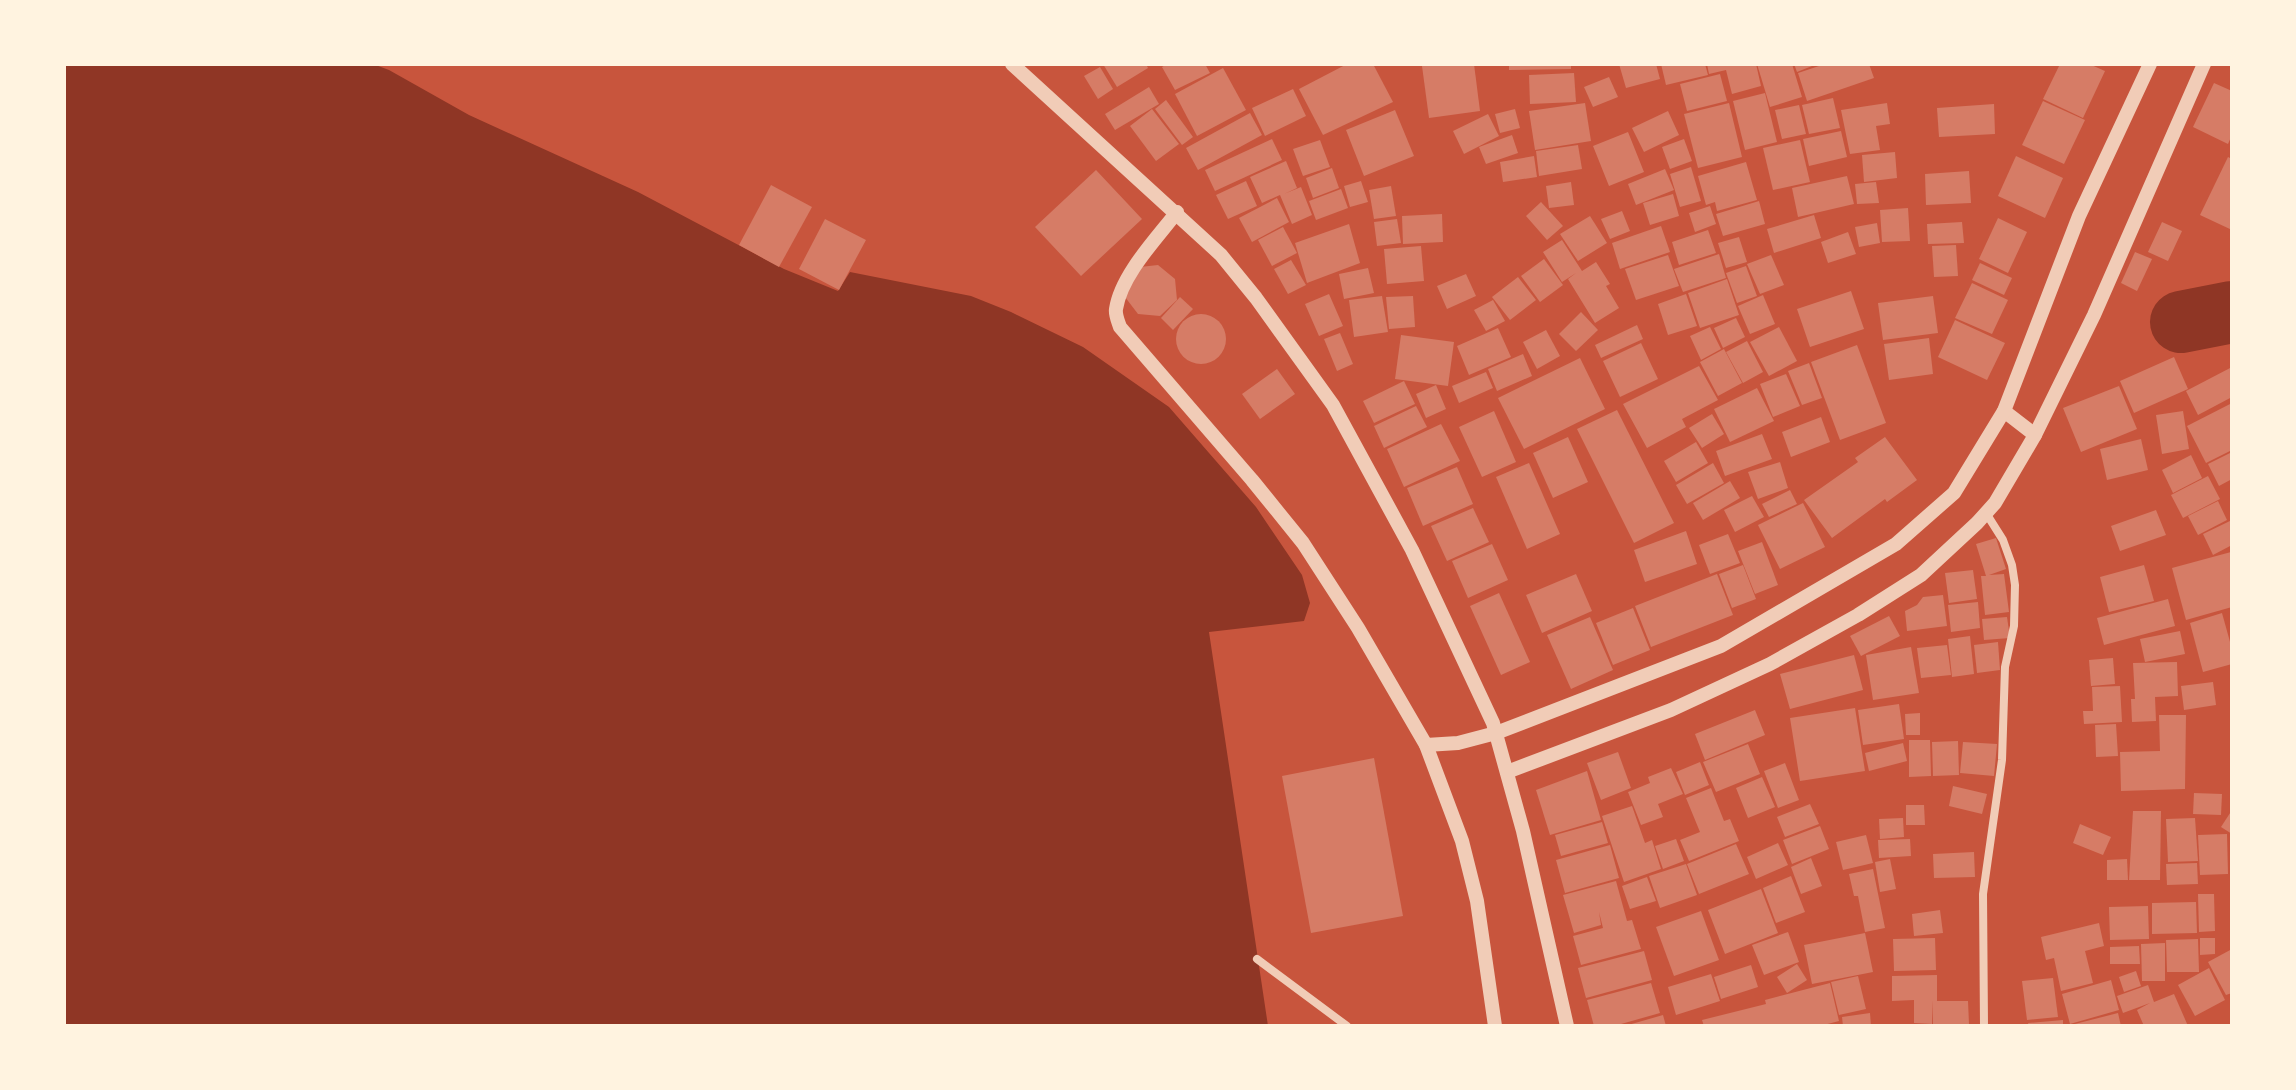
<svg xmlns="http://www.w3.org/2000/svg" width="2296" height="1090" font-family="Overpass,sans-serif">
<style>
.water{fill:#8f3625}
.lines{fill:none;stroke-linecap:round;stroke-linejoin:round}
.river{stroke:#8f3625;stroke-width:62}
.building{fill:#d67c66}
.minor{stroke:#f1ccb7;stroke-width:8}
.tertiary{stroke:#f1ccb7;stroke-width:14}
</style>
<rect width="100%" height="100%" fill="#c8553d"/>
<polygon class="water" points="64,64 373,64 389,70 469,115 638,192 784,269 838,291 850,272 971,296 1011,312 1083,347 1169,407 1256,507 1302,575 1310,603 1304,621 1209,632 1268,1026 64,1026"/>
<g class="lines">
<polyline class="river" points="2181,322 2232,312"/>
</g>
<g class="building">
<polygon points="1103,64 1146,64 1148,68 1117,87"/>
<polygon points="1167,64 1205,64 1210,73 1175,90 1162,67"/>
<polygon points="1347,64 1373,64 1393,102 1323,135 1299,89"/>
<polygon points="1438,64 1474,64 1480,111 1429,118 1422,66"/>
<polygon points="1509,64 1571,64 1571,69 1509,70"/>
<polygon points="1619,64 1656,64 1660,79 1626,88"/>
<polygon points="1661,64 1705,64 1708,75 1666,85"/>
<polygon points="1707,64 1756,64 1761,86 1732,94 1726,70 1709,74"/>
<polygon points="1757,64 1792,64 1802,97 1770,107"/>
<polygon points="1794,64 1817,64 1797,72"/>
<polygon points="1825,64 1869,64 1874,78 1807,101 1798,73"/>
<polygon points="2060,64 2089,64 2105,71 2083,118 2043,99"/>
<polygon points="1100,67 1113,89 1098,99 1084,76"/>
<polygon points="1223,68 1246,110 1197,136 1175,94"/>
<polygon points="1574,73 1576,102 1530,104 1529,75"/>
<polygon points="1720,74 1727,101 1687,111 1680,84"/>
<polygon points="1609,77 1618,97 1593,107 1584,87"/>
<polygon points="2214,83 2232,91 2232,135 2228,144 2193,127"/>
<polygon points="1149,87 1159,104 1115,130 1105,114"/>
<polygon points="1293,89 1306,116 1265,136 1252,108"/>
<polygon points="1765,93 1777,142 1745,150 1733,101"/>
<polygon points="1833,98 1840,128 1809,134 1802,105"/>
<polygon points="1166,100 1193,137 1182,145 1155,109"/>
<polygon points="2043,101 2085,120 2064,164 2022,145"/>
<polygon points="1585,103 1591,141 1535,150 1529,111"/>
<polygon points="1729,103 1742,157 1698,168 1684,114"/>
<polygon points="1887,103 1890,124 1876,126 1880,150 1850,154 1841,110"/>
<polygon points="1994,104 1995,134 1939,137 1937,108"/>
<polygon points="1799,105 1806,134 1782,139 1775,110"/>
<polygon points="1152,109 1179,144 1156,161 1130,126"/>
<polygon points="1515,109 1520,128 1500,133 1495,114"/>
<polygon points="1395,110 1414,156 1364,176 1346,130"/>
<polygon points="1668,111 1679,135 1644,152 1632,128"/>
<polygon points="1250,113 1262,135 1198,170 1186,148"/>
<polygon points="1488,114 1499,136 1464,154 1453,131"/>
<polygon points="1841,131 1847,157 1809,166 1803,139"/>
<polygon points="1628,132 1644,172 1609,186 1593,146"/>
<polygon points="1512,135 1518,153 1486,164 1479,147"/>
<polygon points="1272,139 1282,160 1215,191 1205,170"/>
<polygon points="1684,139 1692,161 1670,169 1662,147"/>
<polygon points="1320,140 1330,167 1303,176 1293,149"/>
<polygon points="1800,140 1810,182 1773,190 1763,148"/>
<polygon points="1578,145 1582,169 1539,176 1536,151"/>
<polygon points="1895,152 1897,178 1864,182 1862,155"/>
<polygon points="1534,156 1537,177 1503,182 1500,162"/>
<polygon points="2016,156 2063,178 2045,218 1998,196"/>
<polygon points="2228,157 2232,159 2232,230 2200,215"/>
<polygon points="1286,161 1297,188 1284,194 1301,187 1312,215 1292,224 1280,195 1262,203 1250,177"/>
<polygon points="1746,162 1757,200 1717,211 1715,202 1706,205 1698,176"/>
<polygon points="1691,167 1701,201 1680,207 1670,174"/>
<polygon points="1332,168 1339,188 1313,198 1306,178"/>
<polygon points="1665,169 1674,190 1636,205 1628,184"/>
<polygon points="1096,170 1142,219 1081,276 1035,227"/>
<polygon points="1969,171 1971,203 1926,205 1925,174"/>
<polygon points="1847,176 1854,204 1798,217 1792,188"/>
<polygon points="1246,181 1257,206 1228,219 1216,195"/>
<polygon points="1361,181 1368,202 1350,207 1344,186"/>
<polygon points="1571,182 1574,205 1549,208 1546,186"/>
<polygon points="1876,182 1879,203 1857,204 1855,184"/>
<polygon points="771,185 812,207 779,267 739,245"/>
<polygon points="1391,186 1396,216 1374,219 1369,190"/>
<polygon points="1341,189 1348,208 1316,220 1309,201"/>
<polygon points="1673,194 1679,216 1650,225 1643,203"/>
<polygon points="1277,198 1289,222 1252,242 1239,218"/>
<polygon points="1759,201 1765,224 1723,236 1716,214"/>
<polygon points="1541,202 1563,226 1547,240 1526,216"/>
<polygon points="1710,206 1716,224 1695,232 1689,213"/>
<polygon points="1908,208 1910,241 1882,242 1880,210"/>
<polygon points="1622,211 1630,231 1610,239 1601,219"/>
<polygon points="1442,214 1443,242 1403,244 1402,216"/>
<polygon points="1814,215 1821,238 1774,253 1767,229"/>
<polygon points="1590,216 1607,243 1578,261 1560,234"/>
<polygon points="1998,218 2027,232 2008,273 1979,259"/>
<polygon points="825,219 866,240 839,290 799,269"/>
<polygon points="1397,219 1401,243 1377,246 1374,222"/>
<polygon points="1962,222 1964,243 1928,244 1927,224"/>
<polygon points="2162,222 2182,231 2168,261 2148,252"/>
<polygon points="1877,223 1880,243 1859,247 1855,227"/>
<polygon points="1349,224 1360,263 1307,283 1295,243"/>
<polygon points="1661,226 1670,252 1620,269 1612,243"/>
<polygon points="1283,227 1297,253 1272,266 1258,240"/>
<polygon points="1708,230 1716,253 1679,265 1672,242"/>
<polygon points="1848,232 1856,254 1828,263 1821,242"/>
<polygon points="1739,237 1747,262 1726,268 1718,243"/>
<polygon points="1562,240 1582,271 1596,262 1610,284 1606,286 1619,308 1595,323 1568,279 1576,273 1562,282 1543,252"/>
<polygon points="1956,245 1958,276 1934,277 1932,246"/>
<polygon points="1421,246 1424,281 1387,284 1384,249"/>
<polygon points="2135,252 2152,259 2137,291 2121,283"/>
<polygon points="1719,254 1726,278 1683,292 1674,269"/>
<polygon points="1668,255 1679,286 1636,300 1625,269"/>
<polygon points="1771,255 1784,285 1760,294 1747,264"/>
<polygon points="1544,259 1563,285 1540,302 1521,276"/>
<polygon points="1291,260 1306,285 1288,294 1274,269"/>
<polygon points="1980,263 2012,278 2004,295 1972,280"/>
<polygon points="1158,265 1175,279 1177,300 1160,316 1138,314 1125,297 1140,267"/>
<polygon points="1746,266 1757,296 1737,303 1726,273"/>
<polygon points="1368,268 1374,293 1344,299 1339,274"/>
<polygon points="1466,274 1476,296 1447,309 1437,286"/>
<polygon points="1518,277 1536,300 1510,320 1492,297"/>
<polygon points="1727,279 1739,315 1700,328 1688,293"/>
<polygon points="1972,283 2008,300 1992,334 1955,318"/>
<polygon points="1851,291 1864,329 1810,347 1797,309"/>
<polygon points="1329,294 1343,326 1319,336 1305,304"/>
<polygon points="1686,294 1697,326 1668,335 1658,304"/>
<polygon points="1763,295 1775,324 1750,334 1738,306"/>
<polygon points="1382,296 1388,332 1354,337 1349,300"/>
<polygon points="1413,296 1415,327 1389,329 1386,297"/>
<polygon points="1933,296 1938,333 1883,340 1878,303"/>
<polygon points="1180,297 1193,309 1173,330 1161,318"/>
<polygon points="1493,300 1505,321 1486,331 1474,310"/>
<polygon points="1581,312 1598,330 1576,351 1559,334"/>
<circle cx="1201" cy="339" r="25"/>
<polygon points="1736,318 1745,337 1723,348 1714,328"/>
<polygon points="1955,320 2005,343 1987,380 1938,357"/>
<polygon points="1637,325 1643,339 1601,358 1595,345"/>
<polygon points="1710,327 1721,349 1701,360 1690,336"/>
<polygon points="1779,327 1797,361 1769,376 1750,342"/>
<polygon points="1498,328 1511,357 1469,375 1457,346"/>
<polygon points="1546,330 1560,356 1537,369 1523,342"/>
<polygon points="1340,333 1353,364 1337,371 1324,339"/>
<polygon points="1401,335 1454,342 1448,386 1395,379"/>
<polygon points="1929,338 1933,374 1889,380 1884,344"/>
<polygon points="1747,341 1763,372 1743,383 1726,352"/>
<polygon points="1641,343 1658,379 1620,397 1603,361"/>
<polygon points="1857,345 1886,423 1840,440 1811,362"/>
<polygon points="1724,349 1742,383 1718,396 1700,362"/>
<polygon points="1523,354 1532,376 1497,391 1488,369"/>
<polygon points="2174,357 2188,389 2134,413 2120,381"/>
<polygon points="1580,358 1605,409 1524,449 1498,398"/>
<polygon points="1809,363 1822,398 1802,405 1788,371"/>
<polygon points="1699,366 1718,400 1682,419 1686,427 1647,448 1623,404"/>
<polygon points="2232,367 2232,397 2198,415 2186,391"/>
<polygon points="1277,369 1295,394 1260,419 1242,394"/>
<polygon points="1486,372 1493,388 1459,403 1452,386"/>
<polygon points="1786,374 1800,406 1773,417 1760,384"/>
<polygon points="1404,381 1415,404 1374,423 1363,401"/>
<polygon points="1436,385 1446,409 1426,418 1416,394"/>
<polygon points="2119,386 2137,429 2081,452 2063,408"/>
<polygon points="1757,388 1774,421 1730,442 1714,409"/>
<polygon points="2232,403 2232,450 2206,463 2187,426"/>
<polygon points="1416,406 1427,427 1384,448 1374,426"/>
<polygon points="1617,410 1674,523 1634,543 1577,429"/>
<polygon points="1494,411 1516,462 1482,477 1459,427"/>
<polygon points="2183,411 2189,449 2162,454 2156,415"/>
<polygon points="1712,414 1724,434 1702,448 1689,428"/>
<polygon points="1821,417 1830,442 1791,457 1782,432"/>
<polygon points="1441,424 1460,461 1404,487 1387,449"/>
<polygon points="1762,434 1772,459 1725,476 1716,451"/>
<polygon points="1568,437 1588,482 1553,498 1533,453"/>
<polygon points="1885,437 1917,480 1887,502 1885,499 1832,538 1804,500 1858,462 1855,458"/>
<polygon points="2141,439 2148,470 2107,480 2100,449"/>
<polygon points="1696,442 1708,463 1676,482 1664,461"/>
<polygon points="2232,452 2232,479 2219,486 2208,464"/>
<polygon points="2191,455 2202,478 2173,493 2162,470"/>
<polygon points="1780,462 1788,488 1758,499 1748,472"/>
<polygon points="1529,463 1560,534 1527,549 1496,477"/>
<polygon points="1713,463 1724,483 1687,504 1676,485"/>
<polygon points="1457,467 1473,504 1423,526 1407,488"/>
<polygon points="2208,476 2220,499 2183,518 2171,495"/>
<polygon points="1730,481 1740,498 1703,520 1693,503"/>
<polygon points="1790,490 1797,504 1769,517 1762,504"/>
<polygon points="1752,496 1764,517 1735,532 1724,510"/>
<polygon points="2218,501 2227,520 2198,535 2188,516"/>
<polygon points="1803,503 1825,547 1780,569 1758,525"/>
<polygon points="1473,508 1489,542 1447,561 1431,526"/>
<polygon points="2156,510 2166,535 2120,551 2111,526"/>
<polygon points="2232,520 2232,545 2213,555 2203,534"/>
<polygon points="1686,531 1697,564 1645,582 1634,550"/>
<polygon points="1728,534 1740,563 1710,574 1699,545"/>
<polygon points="1996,538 2006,569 1989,575 2004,574 2009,612 1985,615 1981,576 1986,576 1976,544"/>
<polygon points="1762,542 1778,585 1755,594 1738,551"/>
<polygon points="1492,544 1508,580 1468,598 1452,561"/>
<polygon points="2231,552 2232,607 2186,620 2172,568"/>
<polygon points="1743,565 1756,599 1732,608 1719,574"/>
<polygon points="2144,565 2154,601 2109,612 2100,577"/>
<polygon points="1973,570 1977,599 1949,603 1945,573"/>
<polygon points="1576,574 1592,611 1542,633 1526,595"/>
<polygon points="1717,574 1733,615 1651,647 1635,606"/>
<polygon points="1499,593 1530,662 1501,675 1470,606"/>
<polygon points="1943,595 1947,626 1907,631 1905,611 1917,605 1923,597"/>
<polygon points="2168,599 2175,626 2104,645 2097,618"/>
<polygon points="1978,602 1980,628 1951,632 1948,605"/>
<polygon points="1633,608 1650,650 1613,665 1596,623"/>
<polygon points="2222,613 2232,649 2232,664 2203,672 2190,623"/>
<polygon points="1889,616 1900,636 1861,656 1850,636"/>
<polygon points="1590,617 1613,670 1571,689 1547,635"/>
<polygon points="2007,617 2010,638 1984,640 1982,619"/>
<polygon points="2180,631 2185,654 2145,662 2140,639"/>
<polygon points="1970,636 1974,674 1952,677 1948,639"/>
<polygon points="1998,642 2000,670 1977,673 1974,645"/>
<polygon points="1947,645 1951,675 1921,678 1917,648"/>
<polygon points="1911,647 1919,693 1873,700 1866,655"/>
<polygon points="1854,655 1863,690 1790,709 1780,674"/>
<polygon points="2113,658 2115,684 2091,686 2089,660"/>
<polygon points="2177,662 2178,696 2155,697 2156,721 2132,722 2131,699 2135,699 2133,663"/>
<polygon points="2213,682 2216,705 2184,710 2181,686"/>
<polygon points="2120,686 2122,722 2084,724 2083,711 2093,711 2092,687"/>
<polygon points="1899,704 1904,739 1863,745 1858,710"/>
<polygon points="1855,708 1865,771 1800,781 1790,718"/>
<polygon points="1755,710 1765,735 1705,760 1695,734"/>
<polygon points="1920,713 1920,735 1906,735 1905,714"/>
<polygon points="2159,715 2186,715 2185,789 2121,791 2120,752 2160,751"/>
<polygon points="2116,724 2118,756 2096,757 2095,725"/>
<polygon points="1909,740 1930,740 1931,776 1909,777"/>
<polygon points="1958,741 1959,775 1933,776 1932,742"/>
<polygon points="1963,742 1997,744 1994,776 1960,773"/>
<polygon points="1903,743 1907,761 1869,771 1865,753"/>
<polygon points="1748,744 1760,774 1716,792 1703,762"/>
<polygon points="1618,752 1631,788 1601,800 1587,763"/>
<polygon points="1374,758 1403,916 1311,933 1282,776"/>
<polygon points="1700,762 1709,785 1685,795 1676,772"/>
<polygon points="1785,763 1799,800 1778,808 1764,771"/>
<polygon points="1671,768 1683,794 1658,804 1663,817 1641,825 1628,792 1650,783 1648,777"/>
<polygon points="1587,771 1601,820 1550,835 1536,790"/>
<polygon points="1762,777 1775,807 1748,818 1736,788"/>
<polygon points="1953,786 1987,794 1982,814 1949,806"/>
<polygon points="1711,788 1724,821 1730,819 1739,841 1689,861 1680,840 1700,832 1686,798"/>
<polygon points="2194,793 2222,794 2221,815 2193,814"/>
<polygon points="1810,804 1819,824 1785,837 1777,817"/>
<polygon points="1906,805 1924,805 1925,825 1906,825"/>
<polygon points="1632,806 1645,843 1652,840 1661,869 1624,882 1602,816"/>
<polygon points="2232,810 2232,834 2221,827"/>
<polygon points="2133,811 2161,811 2160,880 2129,880"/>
<polygon points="1903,818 1904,837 1880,839 1879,819"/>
<polygon points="2195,818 2198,861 2168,862 2166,819"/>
<polygon points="1602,822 1608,843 1561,856 1555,835"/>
<polygon points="2080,824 2111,837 2103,855 2073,843"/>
<polygon points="1820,826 1829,849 1792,864 1783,840"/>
<polygon points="2227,834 2228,874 2200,875 2198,835"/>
<polygon points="1866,835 1873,863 1843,870 1836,842"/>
<polygon points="1676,839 1684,861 1663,869 1655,846"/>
<polygon points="1910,839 1911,856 1879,858 1878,840"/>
<polygon points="1778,843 1788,865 1756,879 1747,857"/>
<polygon points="1736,844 1749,874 1699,894 1687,864"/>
<polygon points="1610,845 1619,878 1565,893 1556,860"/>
<polygon points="1974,852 1975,877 1934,878 1933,854"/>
<polygon points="1811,858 1822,886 1801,894 1791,867"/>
<polygon points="1890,859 1896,889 1880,892 1875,862"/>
<polygon points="2127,859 2128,880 2107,880 2107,860"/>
<polygon points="2197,863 2198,884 2167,885 2166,864"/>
<polygon points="1686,864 1697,895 1660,908 1649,876"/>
<polygon points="1873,869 1885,928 1865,932 1858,896 1854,896 1849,874"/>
<polygon points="1791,876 1805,912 1776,923 1763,888"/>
<polygon points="1647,877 1656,901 1630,909 1622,886"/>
<polygon points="1616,881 1627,921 1632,920 1641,949 1581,965 1573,936 1603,928 1599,912 1601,925 1574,933 1563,895"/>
<polygon points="1761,889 1778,933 1725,954 1708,910"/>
<polygon points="2198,894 2214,894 2215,931 2199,932"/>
<polygon points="2196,902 2197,933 2152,934 2152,903"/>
<polygon points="2148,906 2149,939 2110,940 2109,907"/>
<polygon points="1940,910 1943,933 1914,936 1912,914"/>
<polygon points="1701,911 1719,960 1674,976 1656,927"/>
<polygon points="2099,923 2104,946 2085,951 2093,983 2061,991 2054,958 2046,960 2041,937"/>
<polygon points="1788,932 1799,962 1764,975 1752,945"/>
<polygon points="1865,933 1873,972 1812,984 1804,945"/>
<polygon points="1935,938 1936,970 1894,971 1893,939"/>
<polygon points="2200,938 2215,938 2215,954 2200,955"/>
<polygon points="2198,939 2199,972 2167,972 2166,940"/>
<polygon points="2165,943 2165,981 2142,981 2141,944"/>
<polygon points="2139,946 2140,964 2110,964 2110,947"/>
<polygon points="2232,949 2232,993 2226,995 2208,962"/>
<polygon points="1644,951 1652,980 1586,998 1578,968"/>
<polygon points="1797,964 1807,980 1787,993 1777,977"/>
<polygon points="1751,965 1758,987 1721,999 1714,977"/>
<polygon points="2209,968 2225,1000 2195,1016 2178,985"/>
<polygon points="2136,971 2141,986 2124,992 2119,977"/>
<polygon points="1711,974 1720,1001 1676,1015 1668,987"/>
<polygon points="1937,975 1937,1001 1968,1001 1969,1024 1933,1025 1933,1000 1932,1024 1914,1023 1914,1000 1892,1001 1892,976"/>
<polygon points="1858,976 1866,1009 1839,1015 1831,982"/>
<polygon points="2053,978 2058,1017 2027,1020 2022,981"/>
<polygon points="2111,980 2119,1010 2070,1024 2062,994"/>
<polygon points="1651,983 1660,1013 1614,1026 1594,1026 1587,1000"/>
<polygon points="1830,983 1839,1021 1820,1026 1704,1026 1702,1020 1766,1004 1765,1000"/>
<polygon points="2148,985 2154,1002 2174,994 2188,1026 2144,1026 2137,1010 2150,1003 2123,1013 2117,996"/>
<polygon points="1870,1013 1871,1026 1843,1026 1842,1017"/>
<polygon points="2118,1013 2121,1026 2071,1026 2071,1025"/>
<polygon points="1663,1015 1666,1026 1628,1026 1628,1025"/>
<polygon points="2063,1020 2063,1026 2029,1026 2028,1023"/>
</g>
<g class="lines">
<g class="minor">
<polyline points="1257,959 1347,1026"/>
<polyline points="1984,1026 1983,894 2002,760 2005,667 2014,626 2015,585 2012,565 2003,540 1986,513"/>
</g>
<g class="tertiary">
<polyline points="1012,64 1221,255 1256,298 1333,405 1412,550 1493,723 1523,831 1567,1026"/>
<path d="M1177,212C1157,238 1121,275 1116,309C1115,315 1118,321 1120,327L1252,480L1303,543L1358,628L1426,745L1462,841L1477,901L1495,1026"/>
<polyline points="2004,411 2035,435"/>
<polyline points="1426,745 1458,743 1496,733 1721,646 1896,544 1954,493 2004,411 2079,216 2150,64"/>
<polyline points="1507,772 1671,710 1770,664 1858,615 1921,575 1977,523 1995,503 2035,435 2094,315 2204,64"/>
</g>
</g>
<rect width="2296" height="1090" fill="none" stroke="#fff3e0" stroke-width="132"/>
</svg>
